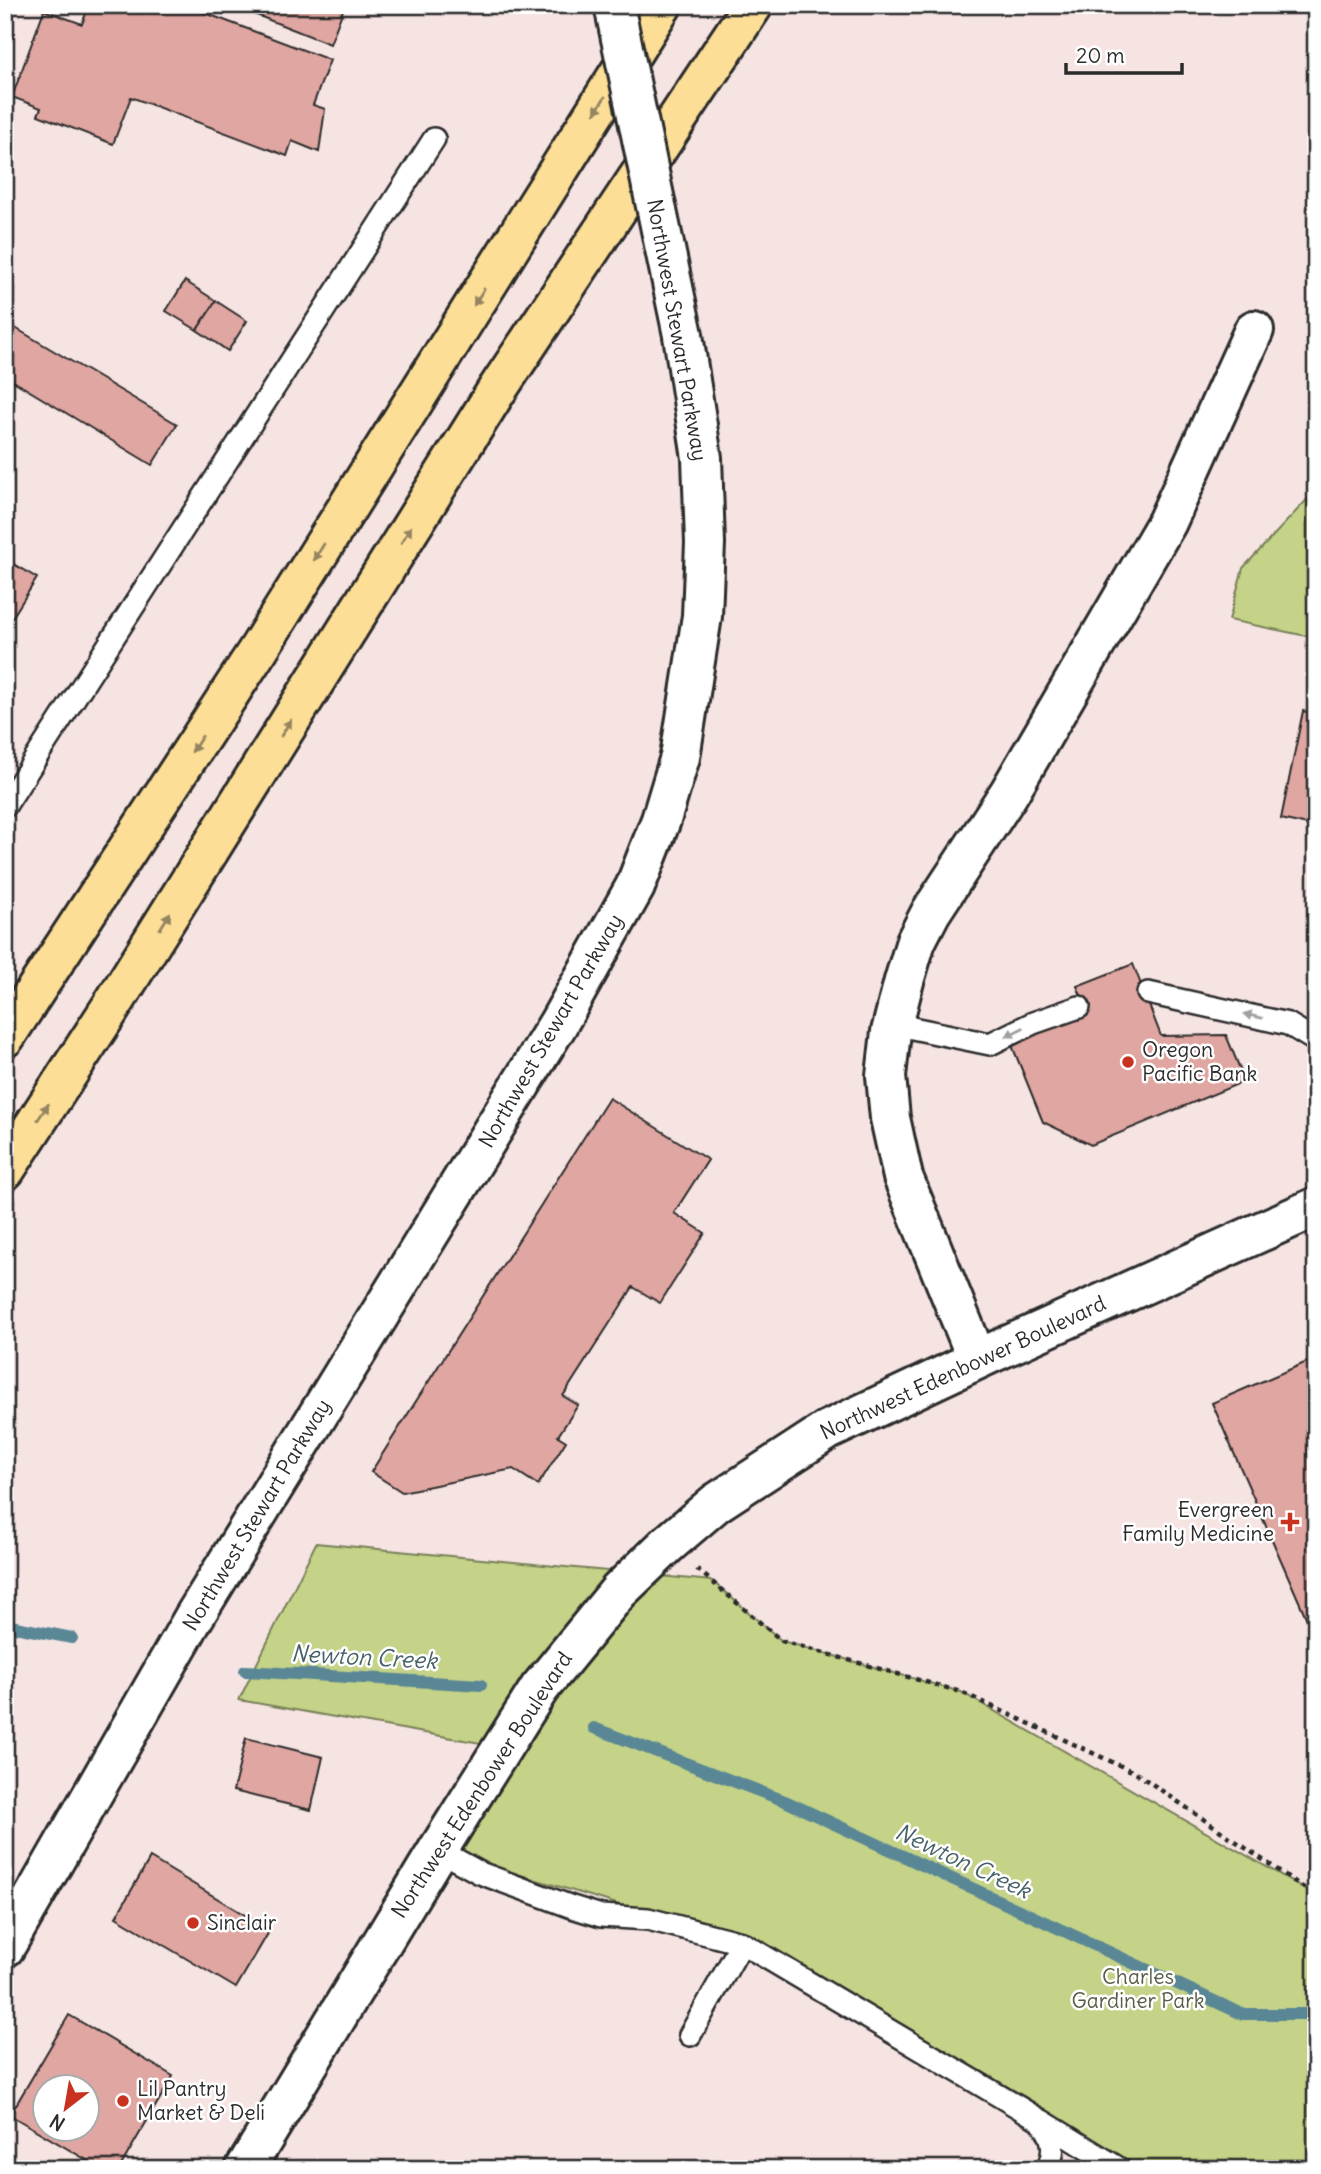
<svg xmlns="http://www.w3.org/2000/svg" width="1321" height="2174" font-family="Delius,sans-serif">
<style>
.green{fill:#c4d387;stroke:#787f59;stroke-width:2}
.lines{fill:none;stroke-linecap:round;stroke-linejoin:round}
.stream{stroke:#5a8795;stroke-width:12}
.building{fill:#e0a6a1;stroke:#2b2b2b;stroke-width:2;fill-rule:evenodd}
.service-casing{stroke:#2b2b2b;stroke-width:26}
.minor-casing{stroke:#2b2b2b;stroke-width:44}
.tertiary-casing{stroke:#2b2b2b;stroke-width:44}
.secondary-casing{stroke:#2b2b2b;stroke-width:44}
.motorway-casing{stroke:#2b2b2b;stroke-width:44}
.path{stroke:#2b2b2b;stroke-width:4.5;stroke-dasharray:5 5;stroke-linecap:butt}
.service{stroke:#fff;stroke-width:21}
.minor{stroke:#fff;stroke-width:38}
.tertiary{stroke:#fff;stroke-width:38}
.secondary{stroke:#fff;stroke-width:38}
.motorway{stroke:#fcde96;stroke-width:38}
.secondary-bridge-casing{stroke:#2b2b2b;stroke-width:44;stroke-linecap:butt}
.secondary-bridge{stroke:#fff;stroke-width:38}
.oneway{fill:#948460}
.oneway2{fill:#a0a0a0}
.poi-dot{fill:#c8321e;stroke:#fff;stroke-width:2.5}
.labels{text-anchor:middle;stroke-width:5;stroke-linejoin:round;paint-order:stroke}
.street-label{font-size:21px;fill:#2b2b2b;stroke:#fff}
.poi-label{font-size:21px;fill:#2b2b2b;stroke:#fff;text-anchor:start}
.park-label{font-size:21px;fill:#595d47;stroke:#fff}
.water-label{font-size:23px;font-style:italic;fill:#476169;stroke:#fff}
</style>
<rect width="100%" height="100%" fill="#f6e4e3"/>
<filter id="ink" filterUnits="userSpaceOnUse"><feTurbulence type="fractalNoise" baseFrequency=".0143" numOctaves="2"/><feDisplacementMap in="SourceGraphic" scale="14" xChannelSelector="R" yChannelSelector="G"/><feConvolveMatrix kernelMatrix="1 2 1 2 8 2 1 2 1" color-interpolation-filters="sRGB"/></filter>
<g filter="url(#ink)">
<g class="green">
<polygon points="1316,490 1316,638 1229,620 1243,568"/>
<polygon points="316,1543 712,1581 782,1641 961,1692 1307,1890 1316,1891 1316,2169 1105,2169 716,1934 438,1850 503,1747 239,1700"/>
</g>
<g class="lines">
<g class="stream">
<polyline points="5,1625 72,1638"/>
<polyline points="245,1671 481,1685"/>
<polyline points="594,1728 785,1801 1242,2014 1316,2014"/>
</g>
</g>
<g class="building">
<polygon points="89,5 184,5 330,60 313,105 325,109 319,152 292,141 287,156 131,97 113,144 38,115 41,108 12,97 44,10 82,24"/>
<polygon points="231,5 345,5 330,44"/>
<polygon points="185,281 216,301 197,330 166,311"/>
<polygon points="216,301 247,321 228,351 197,330"/>
<polygon points="12,326 177,424 152,465 5,376 5,337"/>
<polygon points="5,559 37,578 5,629"/>
<polygon points="1303,711 1316,714 1316,827 1281,819"/>
<polygon points="1133,964 1161,1036 1226,1035 1245,1081 1091,1145 1043,1122 1011,1043 1088,1012 1077,986"/>
<polygon points="609,1098 708,1160 674,1213 705,1233 660,1303 633,1287 563,1396 578,1405 558,1436 566,1441 538,1485 513,1469 402,1492 371,1472"/>
<polygon points="1316,1337 1316,1640 1212,1403 1314,1359 1306,1341"/>
<polygon points="246,1738 323,1757 311,1810 233,1791"/>
<polygon points="150,1858 270,1930 236,1988 116,1917"/>
<path d="M69,2015L173,2076L119,2169H102L10,2115ZM46,2086H88V2128H46Z"/>
</g>
<g class="lines">
<defs>
<g id="service">
<polyline points="5,806 434,139"/>
<polyline points="1148,993 1288,1024 1316,1041"/>
<polyline points="893,1024 990,1044 1033,1023 1079,1007"/>
<path d="M438,1850L480,1873L572,1907L601,1916L648,1919L742,1943L1040,2120C1053,2135 1057,2150 1047,2169"/>
<polyline points="690,2035 742,1943"/>
<polyline points="1042,2121 1120,2169"/>
</g>
<polyline id="minor" points="977,1359 903,1177 890,1118 886,1076 891,1032 904,981 916,941 931,912 1009,793 1167,522 1254,330"/>
<polyline id="tertiary" points="245,2169 438,1850 539,1689 619,1591 668,1544 716,1503 828,1430 987,1355 1316,1207"/>
<polyline id="secondary" points="5,1947 194,1617 558,1024 635,887 661,820 680,757 702,616 705,543 702,458 683,335"/>
<g id="motorway">
<polyline points="5,1037 258,650 662,5"/>
<polyline points="5,1170 110,1009 497,390 753,5"/>
</g>
</defs>
<use href="#service" class="service-casing"/>
<use href="#minor" class="minor-casing"/>
<use href="#tertiary" class="tertiary-casing"/>
<use href="#secondary" class="secondary-casing"/>
<use href="#motorway" class="motorway-casing"/>
<polyline class="path" points="697,1569 782,1641 961,1692 1136,1773 1307,1890 1316,1891"/>
<use href="#service" class="service"/>
<use href="#minor" class="minor"/>
<use href="#tertiary" class="tertiary"/>
<use href="#secondary" class="secondary"/>
<use href="#motorway" class="motorway"/>
<defs>
<polyline id="secondary-bridge" points="614,5 683,335"/>
</defs>
<use href="#secondary-bridge" class="secondary-bridge-casing"/>
<use href="#secondary-bridge" class="secondary-bridge"/>
</g>
<defs><path id="oneway-solid" d="M-6-.8H1V-3.2L6.5 0L1 3.2V.8H-6Z" transform="scale(1.75)"/></defs>
<g class="oneway">
<use href="#oneway-solid" transform="translate(600 105) rotate(122)"/>
<use href="#oneway-solid" transform="translate(479 297) rotate(122)"/>
<use href="#oneway-solid" transform="translate(406 535) rotate(-58)"/>
<use href="#oneway-solid" transform="translate(319 552) rotate(122)"/>
<use href="#oneway-solid" transform="translate(286 728) rotate(-58)"/>
<use href="#oneway-solid" transform="translate(197 744) rotate(123)"/>
<use href="#oneway-solid" transform="translate(165 921) rotate(-58)"/>
<use href="#oneway-solid" transform="translate(43 1112) rotate(-57)"/>
</g>
<g class="oneway2">
<use href="#oneway-solid" transform="translate(1253 1016) rotate(-167)"/>
<use href="#oneway-solid" transform="translate(1015 1032) rotate(153)"/>
</g>
</g>
<g class="poi-dot">
<circle cx="1128" cy="1062" r="7"/>
<path d="M1286.5 1511.5h7v7h7v7h-7v7h-7v-7h-7v-7h7z"/>
<circle cx="193" cy="1923" r="7"/>
<circle cx="123" cy="2101" r="7"/>
</g>
<g class="labels">
<g class="street-label">
<text transform="translate(677 330) rotate(80)" y="7">Northwest Stewart Parkway</text>
<text transform="translate(551 1031) rotate(-60)" y="7">Northwest Stewart Parkway</text>
<text transform="translate(963 1368) rotate(-25)" y="7">Northwest Edenbower Boulevard</text>
<text transform="translate(257 1515) rotate(-59)" y="7">Northwest Stewart Parkway</text>
<text transform="translate(482 1785) rotate(-57)" y="7">Northwest Edenbower Boulevard</text>
</g>
<g class="poi-label">
<text x="1142" y="1057">Oregon<tspan x="1142" dy="24">Pacific Bank</tspan></text>
<text x="1274" y="1517" text-anchor="end">Evergreen<tspan x="1274" dy="24">Family Medicine</tspan></text>
<text x="207" y="1930">Sinclair</text>
<text x="137" y="2096">Lil Pantry<tspan x="137" dy="24">Market &amp; Deli</tspan></text>
</g>
<g class="park-label">
<text x="1138" y="1984">Charles<tspan x="1138" dy="24">Gardiner Park</tspan></text>
</g>
<g class="water-label">
<text transform="translate(364 1657) rotate(3)" y="8">Newton Creek</text>
<text transform="translate(963 1861) rotate(25)" y="8">Newton Creek</text>
</g>
</g>
<rect width="1321" height="2174" fill="none" stroke="#fff" stroke-width="28"/>
<rect x="14" y="14" width="1293" height="2146" fill="none" stroke="#2b2b2b" stroke-width="2.5" filter="url(#ink)"/>
<g transform="translate(66 2108) rotate(211)"><circle r="33" fill="#ffffff" stroke="#aaaaaa" stroke-width="2"/>
<path d="M0-5L12 26L0 18L-12 26Z" fill="#c8321e"/>
<text y="-10" font-size="19" font-weight="bold" text-anchor="middle" fill="#2b2b2b">N</text>
</g>
<path d="M1066 63v10h116v-10" fill="none" stroke="#2b2b2b" stroke-width="3.5"/>
<text x="1076" y="63" font-size="21" fill="#2b2b2b" stroke="#ffffff" stroke-width="5" paint-order="stroke">20 m</text>
</svg>
